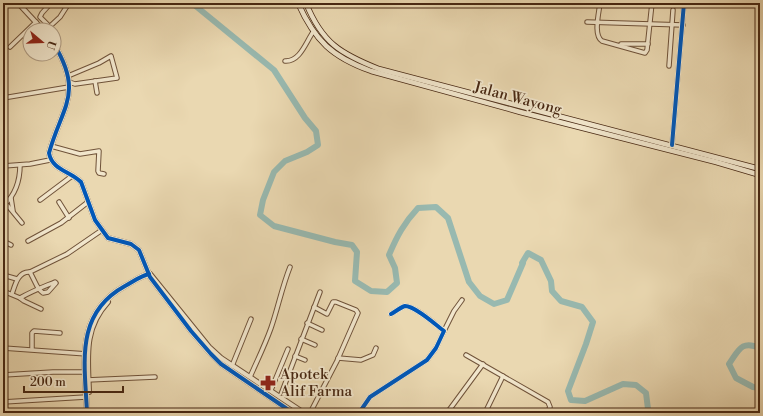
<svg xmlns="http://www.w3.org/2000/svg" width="763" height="416" font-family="'Libre Bodoni',serif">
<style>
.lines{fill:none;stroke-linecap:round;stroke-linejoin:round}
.river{stroke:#98b9b0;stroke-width:6}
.minor-casing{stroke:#70533a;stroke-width:5.5}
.tertiary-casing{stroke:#70533a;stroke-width:6}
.secondary-casing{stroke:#472712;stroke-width:6}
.minor{stroke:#f1e6cc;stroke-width:3.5}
.tertiary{stroke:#f1e6cc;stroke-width:4}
.secondary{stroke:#f1e6cc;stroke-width:4.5}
.cycleway-casing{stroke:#f1e6cc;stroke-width:6}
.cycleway{stroke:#0057b8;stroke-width:4}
.labels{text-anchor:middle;stroke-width:3.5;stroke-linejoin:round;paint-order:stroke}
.street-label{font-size:15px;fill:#472712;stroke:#f1e6cc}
.poi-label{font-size:15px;fill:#472712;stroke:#f1e6cc;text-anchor:start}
</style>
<rect width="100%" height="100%" fill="#ead8b1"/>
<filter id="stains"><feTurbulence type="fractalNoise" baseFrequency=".005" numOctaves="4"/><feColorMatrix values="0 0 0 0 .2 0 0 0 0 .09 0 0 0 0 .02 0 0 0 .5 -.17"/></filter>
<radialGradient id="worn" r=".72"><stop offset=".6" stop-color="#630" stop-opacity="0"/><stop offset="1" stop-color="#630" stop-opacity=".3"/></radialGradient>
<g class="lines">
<g class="river">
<path d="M192,3L274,70L305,118L316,131L318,145L307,152L285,161L274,172L263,200L260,215L274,226L335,242L352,245L357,252L355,281L371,291L387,292L397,283L395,268L389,255C397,236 404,223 418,208L436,207L448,218L469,282L480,296L494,304L507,300L523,263H522L528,253L541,260L551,281L552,291L561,301L582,307L593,322L586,344L568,391L571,400L585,401L623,384L636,385L646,393L648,409L646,413"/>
<path d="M760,348C741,340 739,350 729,364L736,378L753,387L760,388"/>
</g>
<defs>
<g id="minor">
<path d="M600,3C599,13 593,35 602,41L645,53L647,50L652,3"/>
<polyline points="750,4 751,3"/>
<polyline points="587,22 683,25"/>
<polyline points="50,27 40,17 42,13 51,3"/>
<polyline points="46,30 60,17 69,3"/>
<polyline points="621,44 648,44"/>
<polyline points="10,47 36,22"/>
<path d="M285,61C300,62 306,42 313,32"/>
<polyline points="669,66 673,10"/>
<polyline points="68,76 99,63 111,56 117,78 75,84 69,82"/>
<polyline points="95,81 97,93"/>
<polyline points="3,98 69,87"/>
<polyline points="672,145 684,3"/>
<polyline points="51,146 80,154 99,151 98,171 99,173 104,174"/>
<polyline points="3,166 30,164 50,160"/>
<polyline points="11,198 13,211"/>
<polyline points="40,200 72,176"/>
<polyline points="59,202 69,218"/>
<path d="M4,205C15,195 20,180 20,165"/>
<polyline points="4,205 8,206 22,223"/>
<polyline points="3,241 11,245"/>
<polyline points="28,241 61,223 88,202"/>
<polyline points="3,275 17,279"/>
<path d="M3,291L20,298C32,291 43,287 55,282L56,283L48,292L43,293C40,291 39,289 37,286L30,272"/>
<path d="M12,294C15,285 18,271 30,272L67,254L102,230"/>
<polyline points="20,298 24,301 41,309"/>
<polyline points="307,323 322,330"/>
<polyline points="444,331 454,311 462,300"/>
<polyline points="301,339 315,345"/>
<polyline points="3,348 87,354"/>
<polyline points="32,349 32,333 34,331 60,333"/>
<polyline points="466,355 548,402 550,407 547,413"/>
<polyline points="295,356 305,360"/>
<polyline points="338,358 361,360 373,355 376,348"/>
<polyline points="232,366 251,319"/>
<polyline points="3,375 53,372 85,372"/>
<path d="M250,377C257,361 265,345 271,328C278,308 282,287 290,267"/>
<polyline points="87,380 155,377"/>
<polyline points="271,390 288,349"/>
<polyline points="280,397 320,292"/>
<polyline points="3,402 86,397"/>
<polyline points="310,413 337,361 358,313 356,310 336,302 333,302 327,314 314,307"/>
<path d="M359,413L370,397L427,360L436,348L444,331C436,325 415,306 405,306C401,307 395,312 391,314"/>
<polyline points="447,413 483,364"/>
<polyline points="485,413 503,376"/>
</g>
<g id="tertiary">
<polyline points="18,3 43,30"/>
<path d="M54,44C84,94 62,106 49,153C52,170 70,171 81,182L95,220L108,238L131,244L139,250L150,277L191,331L211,354L221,364L293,413"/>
<polyline points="150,274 209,347 221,358 304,413"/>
<path d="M89,392C88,358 83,329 108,302"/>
<path d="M87,413C85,364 74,314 125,286C133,282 140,276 149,274"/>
</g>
<g id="secondary">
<path d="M298,3C315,41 332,57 371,71L520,112L716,162L760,175"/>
<path d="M306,3C322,43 341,54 379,69L760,169"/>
</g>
</defs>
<use href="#minor" class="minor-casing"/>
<use href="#tertiary" class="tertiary-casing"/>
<use href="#secondary" class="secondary-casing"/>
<use href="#minor" class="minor"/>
<use href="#tertiary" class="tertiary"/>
<use href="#secondary" class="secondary"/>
<defs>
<g id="cycleway">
<path d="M54,44C84,94 62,106 49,153C52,170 70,171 81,182L95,220L108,238L131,244L139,250L150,277L191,331L211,354L221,364L293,413"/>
<polyline points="672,145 684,3"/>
<path d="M87,413C85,364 74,314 125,286C133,282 140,276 149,274"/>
<path d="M359,413L370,397L427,360L436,348L444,331C436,325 415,306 405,306C401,307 395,312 391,314"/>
</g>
</defs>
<use href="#cycleway" class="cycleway-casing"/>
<use href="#cycleway" class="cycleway"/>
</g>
<defs>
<symbol id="pharmacy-bare" viewBox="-9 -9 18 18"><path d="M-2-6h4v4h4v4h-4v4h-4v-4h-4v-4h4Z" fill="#8f2418" stroke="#f1e6cc" stroke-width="2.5" paint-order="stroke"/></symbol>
</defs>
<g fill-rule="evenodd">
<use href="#pharmacy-bare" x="257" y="372" width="22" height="22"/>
</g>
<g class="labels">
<g class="street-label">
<text transform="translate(518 98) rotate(15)" y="5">Jalan Wayong</text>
</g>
<g class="poi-label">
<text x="280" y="379">Apotek<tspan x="280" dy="17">Alif Farma</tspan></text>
</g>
</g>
<rect width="763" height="416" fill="none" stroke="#ead8b1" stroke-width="16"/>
<rect x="4" y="4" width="755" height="408" fill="none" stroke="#472712" stroke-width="2"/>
<rect x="8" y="8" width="747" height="400" fill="none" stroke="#472712"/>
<g transform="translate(42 42) rotate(109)"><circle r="19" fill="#f1e6cc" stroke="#ad9a82"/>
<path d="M0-3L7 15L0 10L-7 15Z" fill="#8f2418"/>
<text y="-6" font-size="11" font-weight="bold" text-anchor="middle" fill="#472712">U</text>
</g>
<path d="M24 386v6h99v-6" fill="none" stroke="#472712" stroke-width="2"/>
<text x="30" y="386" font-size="12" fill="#472712" stroke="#f1e6cc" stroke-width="3" paint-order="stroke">200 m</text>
<rect width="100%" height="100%" filter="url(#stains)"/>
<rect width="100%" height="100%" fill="url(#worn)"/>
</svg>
